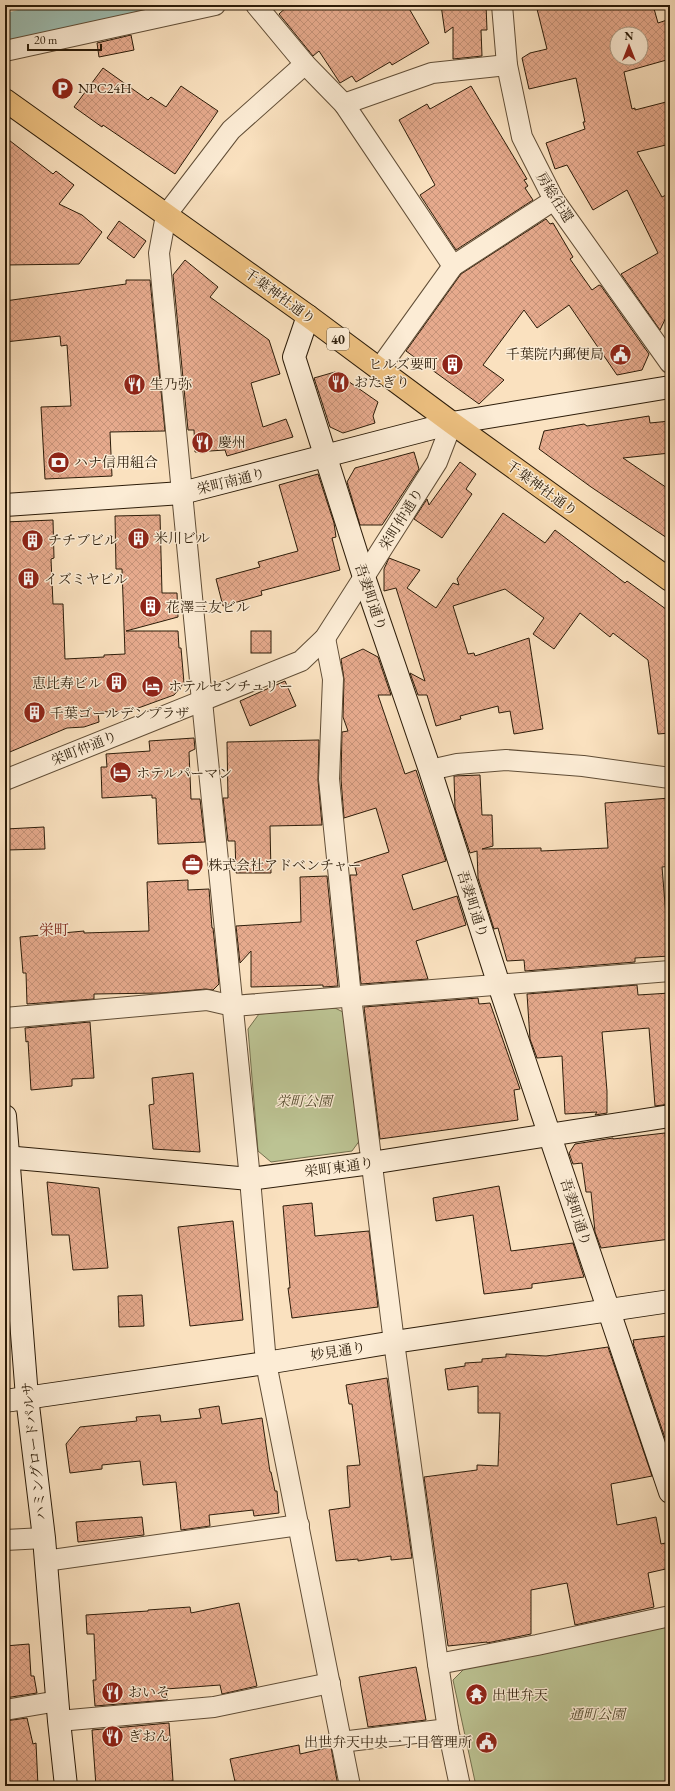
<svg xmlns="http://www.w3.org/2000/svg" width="675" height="1791" font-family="'EB Garamond','Noto Serif JP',serif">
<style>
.green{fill:#bcc393;stroke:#74704e}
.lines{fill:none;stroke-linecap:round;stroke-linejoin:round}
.river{stroke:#9ebeb2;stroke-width:44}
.building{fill:url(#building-cross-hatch);stroke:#2c1c09;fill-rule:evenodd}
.street-casing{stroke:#604d36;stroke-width:22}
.secondary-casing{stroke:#2c1c09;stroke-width:24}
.primary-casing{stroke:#2c1c09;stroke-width:24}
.street{stroke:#fcecd5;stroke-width:20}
.secondary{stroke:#fcecd5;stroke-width:22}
.primary{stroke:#edc080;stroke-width:22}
.labels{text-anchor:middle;stroke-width:3;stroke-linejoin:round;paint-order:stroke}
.shield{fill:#fcecd5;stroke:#6a5a46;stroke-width:1}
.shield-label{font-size:13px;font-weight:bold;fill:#2c1c09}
.poi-label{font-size:14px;fill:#2c1c09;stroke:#fcecd5;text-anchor:start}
.street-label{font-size:14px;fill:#2c1c09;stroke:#fcecd5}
.park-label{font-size:14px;font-style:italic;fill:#574e32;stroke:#fcecd5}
.neighbourhood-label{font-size:15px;fill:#7a1f14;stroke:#fcecd5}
</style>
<defs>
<pattern id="building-cross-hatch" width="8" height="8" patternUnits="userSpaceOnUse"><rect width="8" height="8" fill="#e6aa8d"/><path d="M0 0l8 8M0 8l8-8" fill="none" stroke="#c59278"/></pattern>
</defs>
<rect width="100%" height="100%" fill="#fae1bf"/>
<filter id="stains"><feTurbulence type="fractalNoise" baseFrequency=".005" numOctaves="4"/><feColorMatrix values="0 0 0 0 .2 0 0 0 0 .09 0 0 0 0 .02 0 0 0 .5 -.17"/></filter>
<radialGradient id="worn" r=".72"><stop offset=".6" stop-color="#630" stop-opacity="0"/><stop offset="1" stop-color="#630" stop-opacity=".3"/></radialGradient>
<g class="green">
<polygon points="335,1008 345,1013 360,1140 352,1151 271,1162 258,1151 248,1029 259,1014"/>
<polygon points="670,1625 670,1782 650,1786 476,1786 453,1680 464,1669"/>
</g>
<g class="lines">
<polyline class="river" points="5,36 129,5"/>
</g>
<g class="building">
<polygon points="289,5 407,5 429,43 392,65 390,62 356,82 352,76 340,83 319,51 313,56 279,14"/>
<polygon points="441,5 486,5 487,30 481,30 482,56 453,59 453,27 445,33"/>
<path d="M536,5H653L658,23L670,19V59L624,72L632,109L635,108V110L670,101V144L637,152L662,197L670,193V309L660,330L621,274L658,253L627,190L593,210L567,165L555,169L546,143L585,129L583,122H585L576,78L529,89L522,58L530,53L547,49ZM617,34H641V58H617Z"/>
<polygon points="131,35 134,50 99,57 97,43"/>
<polygon points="103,68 148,100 151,97 166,107 181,86 218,111 175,174 103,125 102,127 74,107"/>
<polygon points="471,86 527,179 524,180 528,186 525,188 533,200 456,250 420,195 435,185 399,120 427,104 430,109"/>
<polygon points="5,137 53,174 56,171 74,185 59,204 82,215 102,232 79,264 5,265"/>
<polygon points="546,219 550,224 553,223 573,257 570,259 592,290 599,285 601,286 649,354 642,370 617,375 569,305 537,328 524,310 483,365 504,380 479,404 406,351 461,274"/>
<polygon points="119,221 146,241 134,258 107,238"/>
<polygon points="185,260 218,287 210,297 269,340 280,374 251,383 263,427 286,419 293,437 227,456 225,450 195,452 194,430 188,430 173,275"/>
<polygon points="126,280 150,280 165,431 110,432 112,476 45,479 41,407 71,406 67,345 61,346 60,336 5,342 5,301 126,284"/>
<polygon points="335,372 378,402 373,416 375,423 343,433 330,427 314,378"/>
<polygon points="649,416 650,423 670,421 670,453 623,458 670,490 670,540 591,487 539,449 544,431 584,424 587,426"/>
<polygon points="414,452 419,469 382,525 360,525 347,482 355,468"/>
<polygon points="460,462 476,474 466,489 472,494 442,538 414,519 427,499 429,505"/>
<polygon points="318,474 334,523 336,537 332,538 340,570 261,591 262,595 223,606 216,579 260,567 258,562 298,551 279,485"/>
<polygon points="503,513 545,543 555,530 625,583 627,581 670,612 670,733 658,734 648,660 613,633 610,637 580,613 554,649 533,634 544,618 505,589 453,606 468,654 474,653 475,656 529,638 543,729 514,734 510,711 499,713 498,706 460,716 461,719 436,726 427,695 418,695 410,673 425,681 396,588 384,591 384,569 389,558 420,570 407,588 436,608 453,583 459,585 457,579"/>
<polygon points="160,515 162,593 177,593 178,617 126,631 178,631 179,648 181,648 184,683 174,695 130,711 98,712 99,722 84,727 67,728 5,754 5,522 53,520 54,558 51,559 53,604 63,604 65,659 104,657 104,655 125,654 122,569 116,569 115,516"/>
<rect x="251" y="631" width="20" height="22"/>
<polygon points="363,649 378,657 391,695 378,695 405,774 416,770 446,861 402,875 413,910 457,896 466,925 416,941 428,979 361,984 350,875 357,875 354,863 389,852 376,808 344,818 341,779 342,732 348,731 343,717 344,679 341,659"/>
<polygon points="285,681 296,706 250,726 240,701"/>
<polygon points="194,738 195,749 189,752 191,799 200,799 205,842 158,844 156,798 152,798 152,795 102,798 101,767 107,767 106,754 150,751 149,741"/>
<polygon points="318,740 319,740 318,780 322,825 270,826 271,873 236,873 235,841 228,841 223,798 228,798 227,742"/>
<polygon points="480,775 482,815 492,815 493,846 482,849 541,848 541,851 608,848 605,803 670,798 670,866 662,867 666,916 670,916 670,956 635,958 635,962 525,971 524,960 507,961 498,928 494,929 478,878 477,851 470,853 455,808 454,776"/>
<polygon points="44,827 45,849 7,850 6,829"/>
<polygon points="327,876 338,986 323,987 323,985 251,987 251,951 240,963 236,926 301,922 300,877"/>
<polygon points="188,880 188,890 209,889 212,928 213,928 219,984 213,990 206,989 161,993 94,994 94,999 27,1004 26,973 23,973 20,937 84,931 84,933 149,931 147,882"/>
<polygon points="637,985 638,995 670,993 670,1104 655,1106 649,1028 602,1032 607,1091 607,1113 595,1115 597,1112 565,1114 562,1056 537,1058 530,1039 527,994"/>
<polygon points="478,998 479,1004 490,1003 520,1089 514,1090 518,1120 380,1139 364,1007"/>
<polygon points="90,1022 94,1078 72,1079 72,1086 31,1090 28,1041 26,1042 25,1028"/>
<polygon points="193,1073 200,1152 153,1149 149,1105 154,1104 152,1078"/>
<polygon points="665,1133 670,1173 670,1239 601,1248 595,1232 591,1192 586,1192 582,1163 573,1164 569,1153 575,1144 613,1138 613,1139"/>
<polygon points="47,1182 99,1188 108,1268 73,1270 69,1235 52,1235"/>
<polygon points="499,1186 511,1251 573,1243 584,1277 532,1284 532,1288 484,1294 473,1215 436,1221 433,1198"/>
<polygon points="312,1203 315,1236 369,1231 378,1307 292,1318 288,1288 290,1288 283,1206"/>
<polygon points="233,1221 243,1320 190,1326 178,1227"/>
<polygon points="142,1295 144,1326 119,1327 118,1296"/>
<polygon points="666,1336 668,1354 670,1353 670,1453 633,1343 634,1343 633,1340"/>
<polygon points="608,1347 652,1476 611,1484 617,1525 656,1517 661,1544 670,1542 670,1568 648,1573 654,1607 575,1625 567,1583 531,1590 531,1634 487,1643 487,1642 448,1646 424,1477 477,1470 477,1465 498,1466 500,1413 478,1413 478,1386 448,1390 445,1369 465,1366 465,1363 482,1362 482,1359 506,1357 506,1354 546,1356"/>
<polygon points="387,1378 412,1558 391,1560 391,1556 358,1561 358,1559 336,1561 329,1510 350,1507 347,1466 360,1465 352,1404 349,1404 346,1385"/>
<polygon points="219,1406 222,1424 262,1418 270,1472 271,1472 275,1491 277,1491 279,1513 254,1516 253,1510 209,1515 210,1526 181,1530 176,1482 143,1485 140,1461 102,1465 102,1469 70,1473 66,1444 80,1427 137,1421 136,1417 160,1415 161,1422 201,1418 199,1409"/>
<polygon points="142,1517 144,1535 78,1542 76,1522"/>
<polygon points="239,1603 257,1686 222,1694 220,1685 166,1689 167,1700 95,1706 93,1680 96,1680 94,1634 87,1634 86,1615 148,1611 148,1610 190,1607 191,1613"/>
<polygon points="29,1644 31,1676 34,1676 37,1693 5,1698 5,1646"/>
<polygon points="416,1667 426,1720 368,1727 359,1677"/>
<polygon points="27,1718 33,1744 36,1743 38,1786 5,1786 5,1721"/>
<polygon points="169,1723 173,1781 96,1786 92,1730"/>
<polygon points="299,1745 300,1754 331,1747 338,1786 236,1786 230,1759"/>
</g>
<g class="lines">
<defs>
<g id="street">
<polyline points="256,5 305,64 344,104 453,266"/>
<polyline points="502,5 507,65 522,137 554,200 670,363"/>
<polyline points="5,51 215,5"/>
<polyline points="305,64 231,130 166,215 159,253 202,701 250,1179 266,1363 350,1786"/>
<polyline points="344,104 432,73 507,65"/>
<polyline points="379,369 453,266 554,200"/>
<polyline points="325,638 333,679 329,779 351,997 394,1342 438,1664 448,1729 460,1786"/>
<polyline points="430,770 457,764 506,760 583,766 670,778"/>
<polyline points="5,780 301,661 325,638 364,577 437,462 452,423"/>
<polyline points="5,1018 207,1000 233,1006 670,971"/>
<polyline points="5,1540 44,1538"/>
<polyline points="45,1561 299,1525"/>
<polyline points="438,1664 537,1645 670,1616"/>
<polyline points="5,1710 58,1701"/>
<polyline points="59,1721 214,1707 330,1683"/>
<polyline points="341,1742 448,1729"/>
</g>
<g id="secondary">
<polyline points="308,316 294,357 364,577 430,770 499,985 670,1492"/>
<polyline points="5,505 182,493 452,423 670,387"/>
<polyline points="5,1116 27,1397 44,1538 59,1721 66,1786"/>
<polyline points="5,1157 250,1179 371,1163 670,1116"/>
<polyline points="5,1401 266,1363 394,1342 670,1301"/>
</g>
<polyline id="primary" points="5,100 308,316 452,423 670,580"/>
</defs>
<use href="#street" class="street-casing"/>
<use href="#secondary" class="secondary-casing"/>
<use href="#primary" class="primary-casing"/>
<use href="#street" class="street"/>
<use href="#secondary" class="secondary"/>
<use href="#primary" class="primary"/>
</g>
<defs>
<symbol id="parking-disc" viewBox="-11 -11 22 22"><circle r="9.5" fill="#8f2418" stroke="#fcecd5"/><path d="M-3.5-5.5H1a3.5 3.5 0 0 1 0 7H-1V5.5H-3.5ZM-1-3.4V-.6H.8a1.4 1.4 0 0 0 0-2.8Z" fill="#fff"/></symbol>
<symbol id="civic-disc" viewBox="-11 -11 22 22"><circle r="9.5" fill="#8f2418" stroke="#fcecd5"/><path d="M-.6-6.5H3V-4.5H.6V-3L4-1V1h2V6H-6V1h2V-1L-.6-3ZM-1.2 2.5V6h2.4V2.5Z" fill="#fff"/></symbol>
<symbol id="building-disc" viewBox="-11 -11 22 22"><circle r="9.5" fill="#8f2418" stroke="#fcecd5"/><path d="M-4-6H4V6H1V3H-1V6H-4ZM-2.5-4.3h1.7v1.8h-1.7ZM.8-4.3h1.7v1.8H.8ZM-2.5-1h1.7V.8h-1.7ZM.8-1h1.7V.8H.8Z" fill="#fff"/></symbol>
<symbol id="restaurant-disc" viewBox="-11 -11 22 22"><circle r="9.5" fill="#8f2418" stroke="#fcecd5"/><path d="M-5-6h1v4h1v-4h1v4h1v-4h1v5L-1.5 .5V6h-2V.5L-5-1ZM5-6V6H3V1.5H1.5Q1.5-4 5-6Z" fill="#fff"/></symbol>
<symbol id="bank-disc" viewBox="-11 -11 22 22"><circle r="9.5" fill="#8f2418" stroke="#fcecd5"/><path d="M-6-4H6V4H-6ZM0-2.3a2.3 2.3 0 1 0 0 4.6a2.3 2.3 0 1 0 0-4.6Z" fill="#fff"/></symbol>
<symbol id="hotel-disc" viewBox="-11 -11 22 22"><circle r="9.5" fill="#8f2418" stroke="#fcecd5"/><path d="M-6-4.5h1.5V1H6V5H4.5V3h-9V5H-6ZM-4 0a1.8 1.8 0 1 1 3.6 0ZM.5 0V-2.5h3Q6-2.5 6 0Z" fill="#fff"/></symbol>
<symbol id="office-disc" viewBox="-11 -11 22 22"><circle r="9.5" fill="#8f2418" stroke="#fcecd5"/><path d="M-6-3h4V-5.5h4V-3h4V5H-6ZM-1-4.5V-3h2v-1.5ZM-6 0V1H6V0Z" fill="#fff"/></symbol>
<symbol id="temple-disc" viewBox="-11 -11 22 22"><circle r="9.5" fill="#8f2418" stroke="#fcecd5"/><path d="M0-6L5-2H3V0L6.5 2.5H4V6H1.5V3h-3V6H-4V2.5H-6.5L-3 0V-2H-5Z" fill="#fff"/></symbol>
</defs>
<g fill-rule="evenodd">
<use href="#parking-disc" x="50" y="76" width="25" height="25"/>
<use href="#civic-disc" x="608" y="342" width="25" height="25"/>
<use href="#building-disc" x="440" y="352" width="25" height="25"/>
<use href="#restaurant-disc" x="326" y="370" width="25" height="25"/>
<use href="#restaurant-disc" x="122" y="372" width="25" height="25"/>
<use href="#restaurant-disc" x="190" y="430" width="25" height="25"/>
<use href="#bank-disc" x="46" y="450" width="25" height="25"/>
<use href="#building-disc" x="126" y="526" width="25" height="25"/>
<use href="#building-disc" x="20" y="528" width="25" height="25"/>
<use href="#building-disc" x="16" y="566" width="25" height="25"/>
<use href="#building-disc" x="138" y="594" width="25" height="25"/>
<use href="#building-disc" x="104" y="670" width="25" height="25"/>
<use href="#hotel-disc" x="140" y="674" width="25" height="25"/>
<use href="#building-disc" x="22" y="700" width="25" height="25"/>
<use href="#hotel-disc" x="108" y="760" width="25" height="25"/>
<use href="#office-disc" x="180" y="852" width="25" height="25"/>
<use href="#restaurant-disc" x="100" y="1680" width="25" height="25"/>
<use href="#temple-disc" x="464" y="1682" width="25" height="25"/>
<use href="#restaurant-disc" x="100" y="1724" width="25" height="25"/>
<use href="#civic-disc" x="474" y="1730" width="25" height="25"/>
</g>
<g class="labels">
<rect class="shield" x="327" y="328" width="22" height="22" rx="3"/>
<g class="shield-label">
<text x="338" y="344">40</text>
</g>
<g class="poi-label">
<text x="78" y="93">NPC24H</text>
<text x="604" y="359" text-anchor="end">千葉院内郵便局</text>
<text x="438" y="369" text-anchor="end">ヒルズ要町</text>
<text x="354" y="387">おたぎり</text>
<text x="150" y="389">生乃弥</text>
<text x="218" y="447">慶州</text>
<text x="74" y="467">ハナ信用組合</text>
<text x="154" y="543">米川ビル</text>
<text x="48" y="545">チチブビル</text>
<text x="44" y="584">イズミヤビル</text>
<text x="166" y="612">花澤三友ビル</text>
<text x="102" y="688" text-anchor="end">恵比寿ビル</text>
<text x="168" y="691">ホテルセンチュリー</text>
<text x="50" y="718">千葉ゴールデンプラザ</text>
<text x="136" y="778">ホテルパーマン</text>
<text x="208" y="870">株式会社アドベンチャー</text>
<text x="128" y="1697">おいそ</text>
<text x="492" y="1700">出世弁天</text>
<text x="128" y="1741">ぎおん</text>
<text x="472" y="1747" text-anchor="end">出世弁天中央一丁目管理所</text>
</g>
<g class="street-label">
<text transform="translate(555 197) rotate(58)" y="5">房総往還</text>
<text transform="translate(280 296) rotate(36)" y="5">千葉神社通り</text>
<text transform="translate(231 481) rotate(-14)" y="5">栄町南通り</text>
<text transform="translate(542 488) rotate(36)" y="5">千葉神社通り</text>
<text transform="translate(401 519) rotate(-58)" y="5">栄町仲通り</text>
<text transform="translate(371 597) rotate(71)" y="5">吾妻町通り</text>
<text transform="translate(84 748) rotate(-22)" y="5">栄町仲通り</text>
<text transform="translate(473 904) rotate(72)" y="5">吾妻町通り</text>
<text transform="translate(339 1167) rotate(-8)" y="5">栄町東通り</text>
<text transform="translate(576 1212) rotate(72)" y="5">吾妻町通り</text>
<text transform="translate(338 1351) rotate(-9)" y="5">妙見通り</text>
<text transform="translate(34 1451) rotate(-96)" y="5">ハミングロードパルサ</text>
</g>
<g class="park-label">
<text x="304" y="1106">栄町公園</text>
<text x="597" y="1719">通町公園</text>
</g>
<g class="neighbourhood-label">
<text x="54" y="935">栄町</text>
</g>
</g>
<rect width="675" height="1791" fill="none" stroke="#fae1bf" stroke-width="20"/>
<rect x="6" y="6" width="663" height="1779" fill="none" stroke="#2c1c09" stroke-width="2"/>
<rect x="10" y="10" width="655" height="1771" fill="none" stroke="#2c1c09"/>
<g transform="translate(629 46)"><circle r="19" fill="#fcecd5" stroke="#a99983"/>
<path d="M0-3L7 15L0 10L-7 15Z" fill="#8f2418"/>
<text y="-6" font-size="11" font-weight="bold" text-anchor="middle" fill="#2c1c09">N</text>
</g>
<path d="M28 44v6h73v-6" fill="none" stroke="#2c1c09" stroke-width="2"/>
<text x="34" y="44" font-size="12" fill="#2c1c09" stroke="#fcecd5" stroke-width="3" paint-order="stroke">20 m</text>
<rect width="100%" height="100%" filter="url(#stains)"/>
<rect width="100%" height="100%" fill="url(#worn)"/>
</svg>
